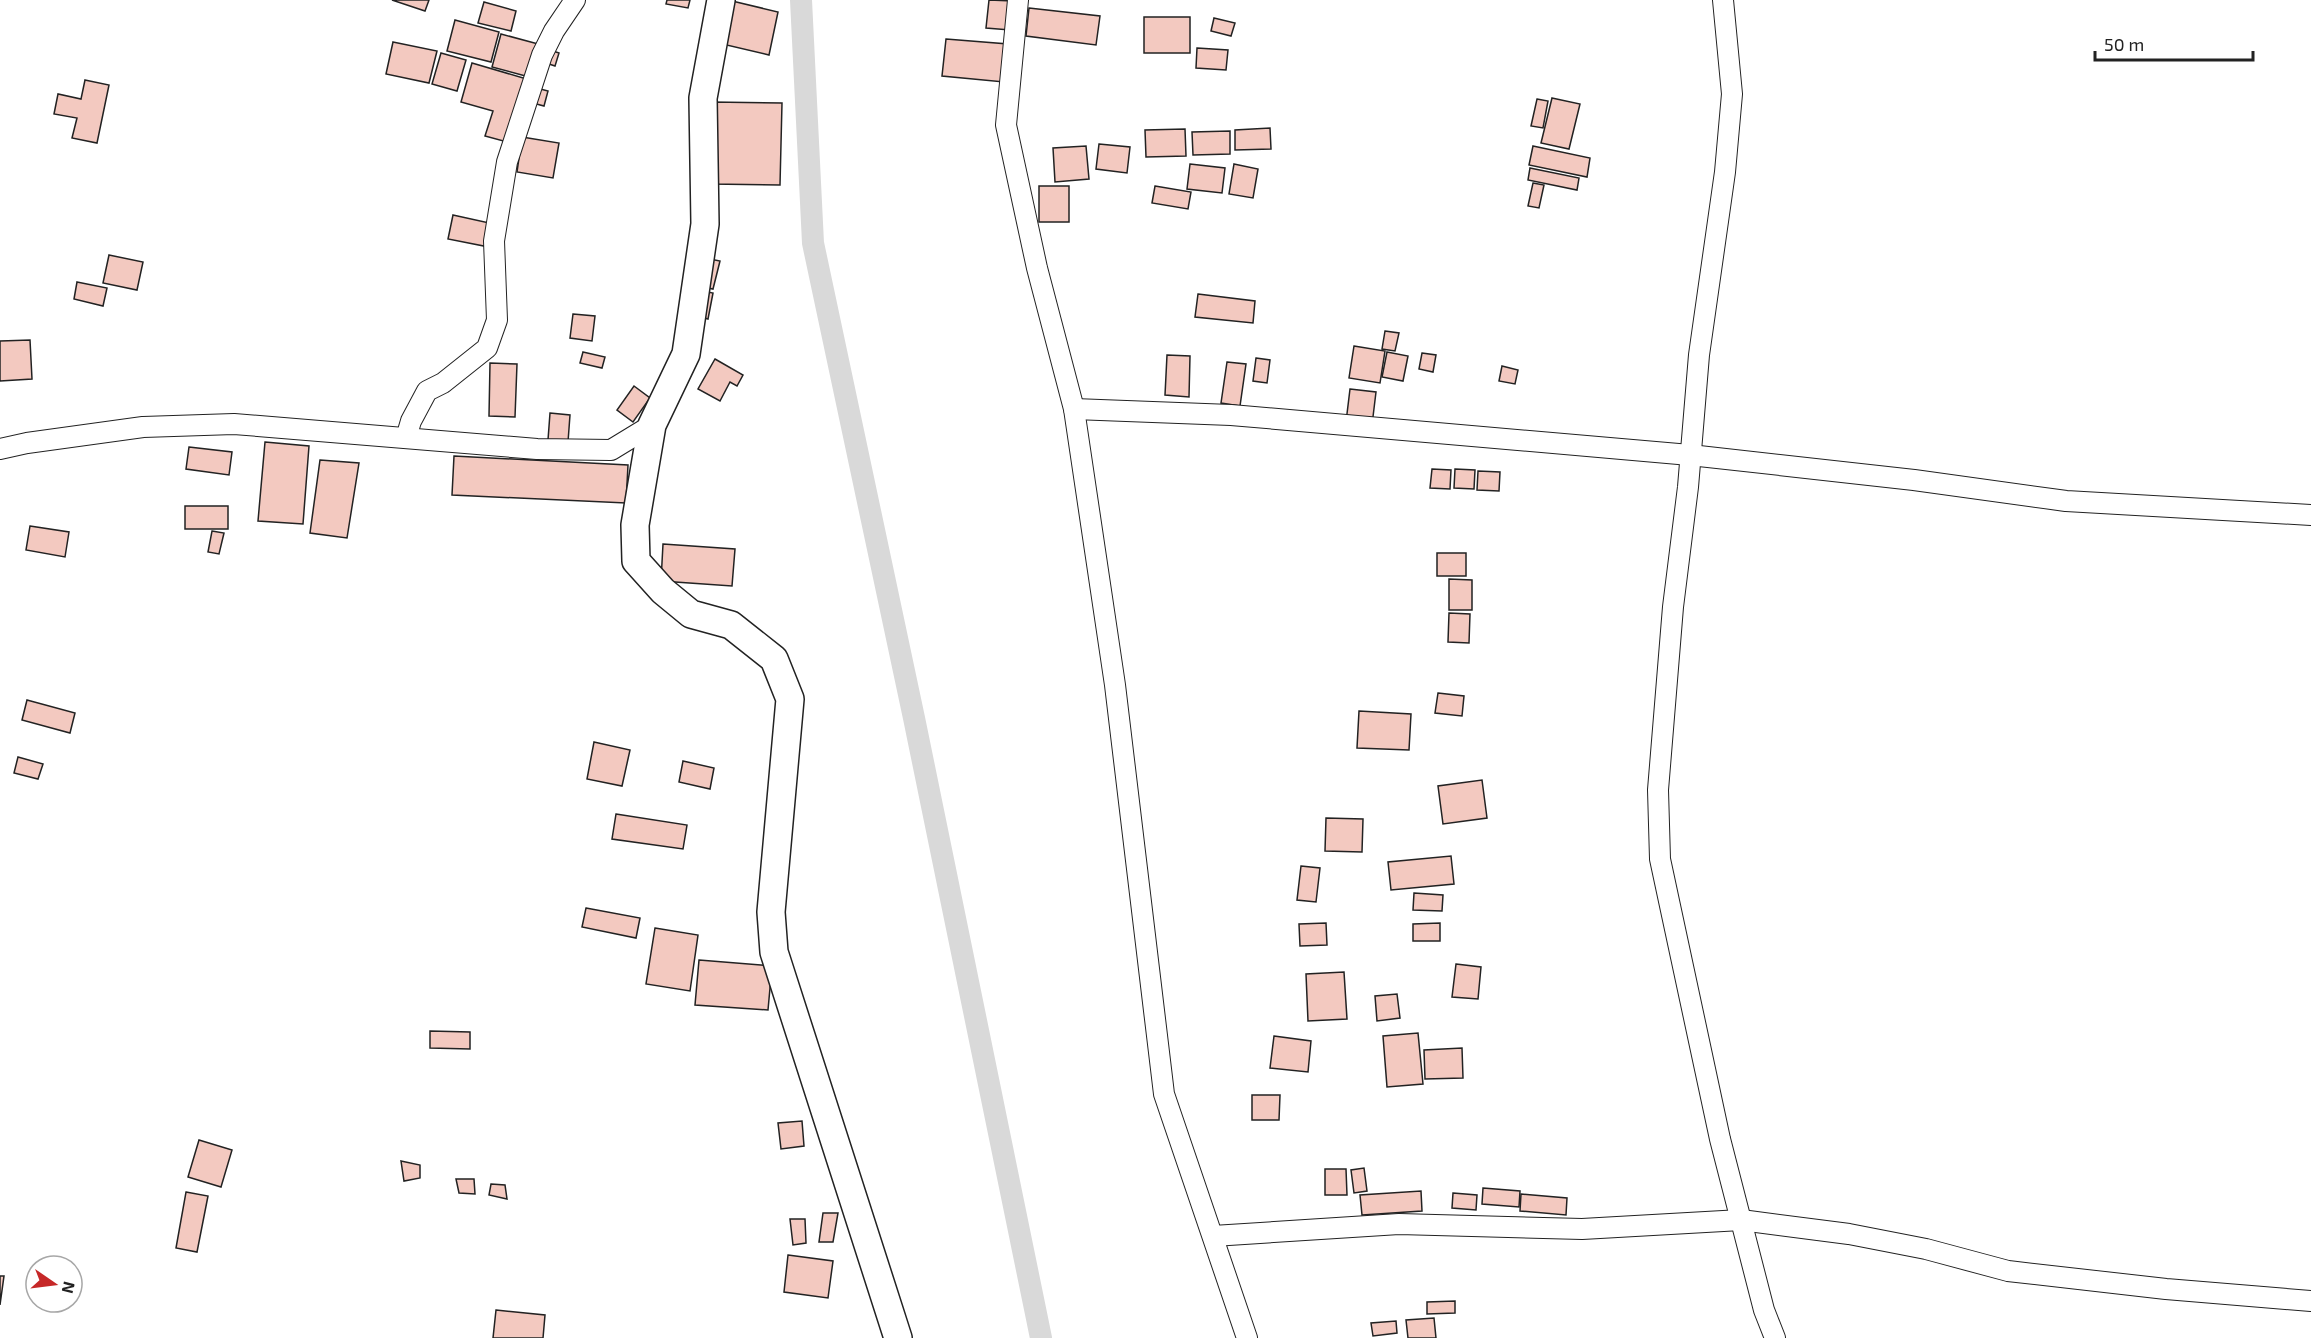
<svg xmlns="http://www.w3.org/2000/svg" width="2311" height="1338" font-family="'Exo 2',sans-serif">
<style>
.lines{fill:none;stroke-linecap:round;stroke-linejoin:round}
.canal{stroke:#d9d9d9;stroke-width:22}
.building{fill:#f3c9c0;stroke:#222;stroke-width:1.5}
.street-casing{stroke:#222;stroke-width:22}
.secondary-casing{stroke:#222;stroke-width:30}
.street{stroke:#fff;stroke-width:20}
.secondary{stroke:#fff;stroke-width:27}
</style>
<rect width="100%" height="100%" fill="#fff"/>
<g class="lines">
<polyline class="canal" points="801,0 813,243 914,718 1041,1338"/>
</g>
<g class="building">
<polygon points="392,0 429,0 425,11"/>
<polygon points="667,0 690,0 688,8 666,4"/>
<polygon points="728,0 778,12 769,55 718,43"/>
<polygon points="989,0 1013,1 1010,30 986,28"/>
<polygon points="484,2 516,11 511,31 478,23"/>
<polygon points="1029,8 1100,16 1096,45 1026,36"/>
<rect x="1144" y="17" width="46" height="36"/>
<polygon points="1214,18 1235,23 1231,36 1211,31"/>
<polygon points="455,20 499,32 491,62 447,51"/>
<polygon points="501,34 542,45 533,78 492,67"/>
<polygon points="946,39 1008,44 1004,82 942,76"/>
<polygon points="393,42 437,51 429,83 386,74"/>
<polygon points="1197,48 1228,50 1226,70 1196,68"/>
<polygon points="547,49 559,53 555,66 543,62"/>
<polygon points="441,53 466,60 457,91 432,84"/>
<polygon points="472,63 530,80 511,143 485,136 493,111 461,102"/>
<polygon points="85,80 109,85 97,143 72,138 77,118 54,114 58,94 81,99"/>
<polygon points="533,87 548,91 544,106 529,102"/>
<polygon points="1552,98 1580,104 1569,149 1541,143"/>
<polygon points="1537,99 1548,101 1543,128 1531,126"/>
<polygon points="711,102 782,103 780,185 710,184"/>
<polygon points="1270,128 1271,149 1235,150 1235,130"/>
<polygon points="1185,129 1186,156 1146,157 1145,130"/>
<polygon points="1230,131 1230,154 1193,155 1192,132"/>
<polygon points="522,137 559,143 553,178 517,172"/>
<polygon points="1099,144 1130,147 1127,173 1096,169"/>
<polygon points="1086,146 1089,179 1055,182 1053,148"/>
<polygon points="1533,146 1590,158 1587,177 1529,165"/>
<polygon points="1190,164 1225,168 1222,193 1187,189"/>
<polygon points="1234,164 1258,169 1253,198 1229,194"/>
<polygon points="1530,168 1579,178 1577,190 1528,180"/>
<polygon points="1533,183 1544,185 1539,208 1528,206"/>
<rect x="1039" y="186" width="30" height="36"/>
<polygon points="1155,186 1191,192 1188,209 1152,203"/>
<polygon points="453,215 494,224 489,247 448,239"/>
<polygon points="109,255 143,262 137,290 103,283"/>
<polygon points="710,259 720,261 713,289 703,287"/>
<polygon points="77,282 107,288 103,306 74,299"/>
<polygon points="702,291 713,293 708,319 697,316"/>
<polygon points="1198,294 1255,301 1253,323 1195,317"/>
<polygon points="573,314 595,316 592,341 570,338"/>
<polygon points="1385,331 1399,333 1395,351 1382,349"/>
<polygon points="30,340 32,379 0,381 0,341"/>
<polygon points="1354,346 1385,351 1380,383 1349,378"/>
<polygon points="583,352 605,357 602,368 580,363"/>
<polygon points="1387,352 1408,356 1403,381 1382,377"/>
<polygon points="1422,353 1436,355 1433,372 1419,369"/>
<polygon points="1167,355 1190,356 1189,397 1165,395"/>
<polygon points="1256,358 1270,360 1267,383 1253,381"/>
<polygon points="715,359 743,375 737,386 730,382 720,401 698,389"/>
<polygon points="1227,362 1246,364 1240,406 1221,403"/>
<polygon points="490,363 517,364 515,417 489,416"/>
<polygon points="1502,366 1518,370 1515,384 1499,381"/>
<polygon points="634,386 650,398 633,422 617,410"/>
<polygon points="1350,389 1376,392 1372,425 1346,422"/>
<polygon points="550,413 570,415 568,442 548,440"/>
<polygon points="265,442 309,446 303,524 258,521"/>
<polygon points="189,447 232,452 229,475 186,469"/>
<polygon points="454,456 628,465 626,503 452,495"/>
<polygon points="320,460 359,463 347,538 310,533"/>
<polygon points="1432,469 1451,470 1450,489 1430,488"/>
<polygon points="1455,469 1475,470 1474,489 1454,488"/>
<polygon points="1478,471 1500,472 1499,491 1477,490"/>
<rect x="185" y="506" width="43" height="23"/>
<polygon points="30,526 69,532 65,557 26,550"/>
<polygon points="212,531 224,533 219,554 208,552"/>
<polygon points="663,544 735,549 732,586 661,581"/>
<rect x="1437" y="553" width="29" height="23"/>
<polygon points="1449,579 1472,580 1472,610 1449,610"/>
<polygon points="1449,613 1470,614 1469,643 1448,642"/>
<polygon points="1438,693 1464,696 1462,716 1435,713"/>
<polygon points="27,700 75,713 70,733 22,720"/>
<polygon points="1359,711 1411,714 1409,750 1357,748"/>
<polygon points="594,742 630,750 622,786 587,779"/>
<polygon points="18,757 43,764 38,779 14,773"/>
<polygon points="683,761 714,768 710,789 679,782"/>
<polygon points="1482,780 1487,818 1443,824 1438,786"/>
<polygon points="616,814 687,825 683,849 612,839"/>
<polygon points="1326,818 1363,819 1362,852 1325,851"/>
<polygon points="1451,856 1454,884 1391,890 1388,862"/>
<polygon points="1301,866 1320,868 1316,902 1297,900"/>
<polygon points="1414,893 1443,895 1442,911 1413,910"/>
<polygon points="586,908 640,918 636,938 582,927"/>
<polygon points="1326,923 1327,945 1300,946 1299,924"/>
<polygon points="1440,923 1440,941 1413,941 1413,924"/>
<polygon points="655,928 698,935 690,991 646,984"/>
<polygon points="699,960 772,966 768,1010 695,1005"/>
<polygon points="1456,964 1481,967 1478,999 1452,997"/>
<polygon points="1344,972 1347,1019 1308,1021 1306,974"/>
<polygon points="1397,994 1400,1018 1377,1021 1375,996"/>
<polygon points="430,1031 470,1032 470,1049 430,1048"/>
<polygon points="1418,1033 1423,1084 1387,1087 1383,1036"/>
<polygon points="1274,1036 1311,1041 1308,1072 1270,1068"/>
<polygon points="1462,1048 1463,1078 1425,1079 1424,1050"/>
<polygon points="1252,1095 1280,1095 1279,1120 1252,1120"/>
<polygon points="802,1121 804,1146 781,1149 778,1123"/>
<polygon points="199,1140 232,1150 221,1187 188,1177"/>
<polygon points="401,1161 420,1165 420,1178 404,1181"/>
<polygon points="1364,1168 1367,1191 1354,1193 1351,1170"/>
<polygon points="1325,1169 1346,1169 1347,1195 1325,1195"/>
<polygon points="456,1179 474,1179 475,1194 459,1193"/>
<polygon points="491,1184 505,1185 507,1199 489,1195"/>
<polygon points="1483,1188 1520,1191 1519,1207 1482,1204"/>
<polygon points="1421,1191 1422,1211 1362,1215 1360,1195"/>
<polygon points="186,1192 208,1196 197,1252 176,1248"/>
<polygon points="1453,1193 1477,1195 1476,1210 1452,1208"/>
<polygon points="1521,1194 1567,1198 1566,1215 1520,1211"/>
<polygon points="823,1213 838,1213 833,1242 819,1242"/>
<polygon points="790,1219 805,1219 806,1243 793,1245"/>
<polygon points="788,1255 833,1261 828,1298 784,1292"/>
<polygon points="0,1276 4,1276 0,1305"/>
<polygon points="1455,1301 1455,1313 1427,1314 1427,1302"/>
<polygon points="496,1310 545,1315 543,1338 493,1338"/>
<polygon points="1434,1318 1436,1338 1408,1338 1406,1320"/>
<polygon points="1396,1321 1397,1333 1373,1336 1371,1323"/>
</g>
<g class="lines">
<defs>
<g id="street">
<polyline points="1018,0 1006,125 1037,268 1074,409 1115,685 1164,1094 1247,1338"/>
<polyline points="1723,0 1732,94 1725,172 1699,355 1688,487 1673,607 1658,790 1660,859 1720,1139 1764,1310 1775,1338"/>
<polyline points="1074,409 1231,415 1690,455 1914,480 2066,501 2311,515"/>
<polyline points="406,438 411,421 427,391 443,383 487,348 497,320 494,241 507,162 542,55 554,31 575,0"/>
<polyline points="0,449 27,443 143,427 234,424 537,449 611,450 652,425"/>
<polyline points="1213,1236 1399,1224 1582,1229 1741,1220 1849,1234 1926,1249 2008,1271 2166,1289 2311,1301"/>
</g>
<polyline id="secondary" points="721,0 703,98 705,224 686,354 652,425 635,525 636,561 663,591 691,614 731,625 774,659 790,699 771,912 774,952 898,1338"/>
</defs>
<use href="#street" class="street-casing"/>
<use href="#secondary" class="secondary-casing"/>
<use href="#street" class="street"/>
<use href="#secondary" class="secondary"/>
</g>
<g transform="translate(54 1284) rotate(104)"><circle r="28" fill="#ffffff" stroke="#a7a7a7" stroke-width="1.5"/>
<path d="M0-4.5L10 22L0 15L-10 22Z" fill="#c62828"/>
<text y="-9" font-size="16" font-weight="bold" text-anchor="middle" fill="#222222">N</text>
</g>
<path d="M2095 51v9h158v-9" fill="none" stroke="#222222" stroke-width="3"/>
<text x="2104" y="51" font-size="18" fill="#222222" stroke="#ffffff" stroke-width="4.5" paint-order="stroke">50 m</text>
</svg>
